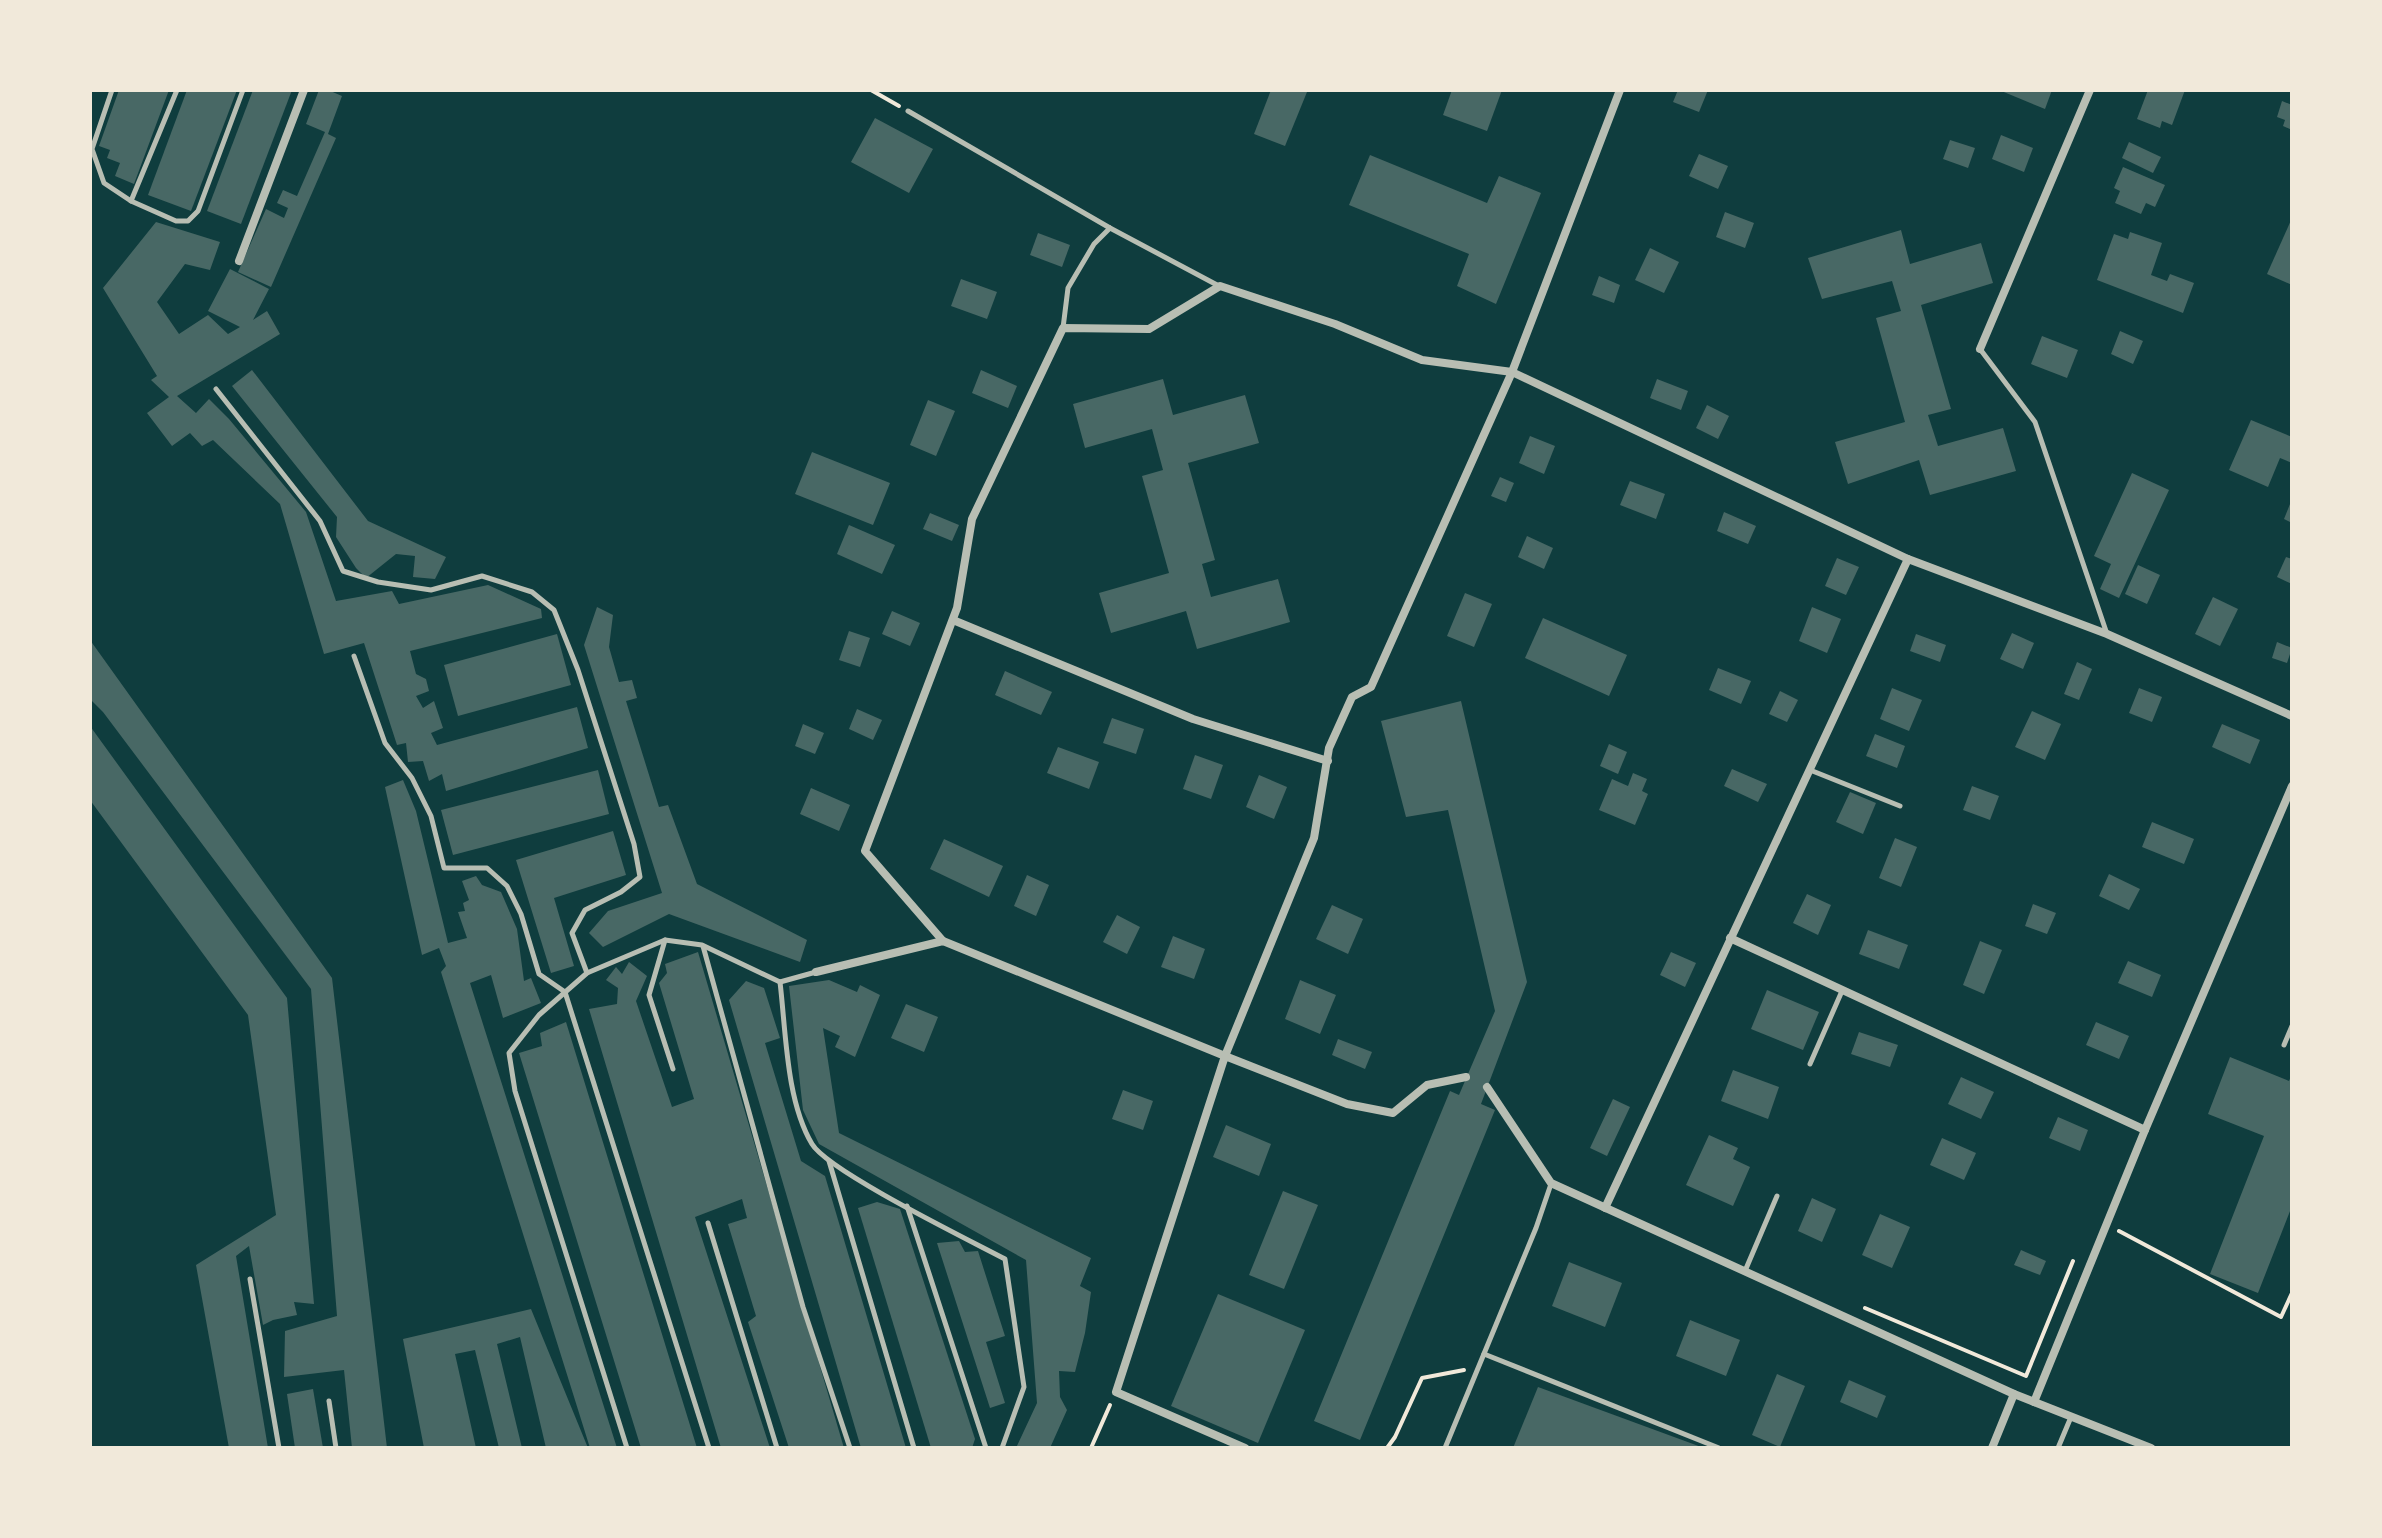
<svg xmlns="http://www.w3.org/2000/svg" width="2382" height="1538" font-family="Georgia,serif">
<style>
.building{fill:#486865}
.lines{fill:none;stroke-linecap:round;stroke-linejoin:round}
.path{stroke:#f1e9da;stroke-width:4}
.service{stroke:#b8beb3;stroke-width:5}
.minor{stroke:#b8beb3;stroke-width:8}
</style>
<rect width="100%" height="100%" fill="#0f3d3e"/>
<g class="building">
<polygon points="119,90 169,90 134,184 115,176 120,163 107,158 110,150 99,146"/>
<polygon points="187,90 237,90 191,211 148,195"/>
<polygon points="253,90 292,90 241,224 207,211"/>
<polygon points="319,90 328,90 342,96 328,134 336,138 271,287 238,272 266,209 284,218 288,208 277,203 283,190 297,196 325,132 306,124"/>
<polygon points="1271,90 1307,92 1285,146 1254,134"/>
<polygon points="1452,90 1502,90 1487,131 1443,115"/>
<polygon points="1678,90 1708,90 1699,112 1673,102"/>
<polygon points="1999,90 2052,90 2045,109"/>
<polygon points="2148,90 2185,90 2172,125 2162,121 2160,128 2137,119"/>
<polygon points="2282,101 2292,105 2292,130 2283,126 2285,120 2277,117"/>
<polygon points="875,118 933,149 909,193 851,162"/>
<polygon points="2001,135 2033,148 2024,172 1992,159"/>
<polygon points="1950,140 1975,148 1968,168 1943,159"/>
<polygon points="2129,142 2161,157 2153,173 2122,158"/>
<polygon points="1699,154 1728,166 1718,189 1689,176"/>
<polygon points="1370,155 1487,203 1499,176 1541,193 1496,304 1457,286 1469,254 1349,205"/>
<polygon points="2123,167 2165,185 2155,207 2146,203 2141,214 2115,203 2120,191 2114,188"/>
<polygon points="1725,212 1754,223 1745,248 1716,237"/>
<polygon points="2292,218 2292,285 2267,274"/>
<polygon points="156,222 220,242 210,270 185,264 157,302 179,334 208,315 228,334 240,327 208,311 230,269 269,289 253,320 267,311 280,334 177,396 196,413 209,399 229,419 306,512 336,601 392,591 399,604 488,585 541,609 542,618 410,651 416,674 426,679 429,691 416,696 423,708 434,701 443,728 431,733 437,745 577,707 588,748 446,791 442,774 429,781 423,761 408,762 406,743 397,745 364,643 324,654 280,504 213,440 202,446 190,433 172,446 147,413 169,397 151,380 157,376 103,288"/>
<polygon points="1901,230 1910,264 1981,243 1993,283 1921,305 1951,409 1928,415 1938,446 2003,428 2016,471 1930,495 1919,460 1848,484 1835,442 1905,422 1876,318 1901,311 1892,281 1822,299 1808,258"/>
<polygon points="2130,232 2162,243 2151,275 2167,281 2170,274 2194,283 2183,313 2097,280 2114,234 2128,239"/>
<polygon points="1038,233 1070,245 1062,267 1030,255"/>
<polygon points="1650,248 1679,262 1664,293 1635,280"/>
<polygon points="1599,276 1620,285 1614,303 1592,295"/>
<polygon points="961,279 997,292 987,319 951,306"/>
<polygon points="2120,331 2143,341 2133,364 2111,354"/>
<polygon points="2042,336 2078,350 2067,378 2031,364"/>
<polygon points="252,370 368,521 446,557 435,579 413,577 415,556 396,554 366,578 356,568 336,537 337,517 232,386"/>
<polygon points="981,370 1017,386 1008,408 972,393"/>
<polygon points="1163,379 1173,415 1245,395 1259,443 1188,463 1215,560 1202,564 1211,597 1278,579 1290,622 1197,649 1186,611 1111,633 1099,593 1169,573 1142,476 1163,470 1152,429 1085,448 1073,404"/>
<polygon points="1657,379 1688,391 1681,410 1650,398"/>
<polygon points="928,400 955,411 936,456 910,445"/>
<polygon points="1707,405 1729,416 1718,439 1696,428"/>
<polygon points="2251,420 2292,437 2292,463 2280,458 2268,487 2229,470"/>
<polygon points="1530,436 1555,446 1544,474 1519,463"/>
<polygon points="812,452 890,483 873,525 795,494"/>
<polygon points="2132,473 2169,490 2119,598 2100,589 2111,564 2094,556"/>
<polygon points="1500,477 1514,483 1506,502 1491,496"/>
<polygon points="1630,481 1665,494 1656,519 1620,505"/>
<polygon points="2292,499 2292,523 2284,519"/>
<polygon points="1724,512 1756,526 1748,544 1717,531"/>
<polygon points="930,513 959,525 952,541 923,529"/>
<polygon points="849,525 895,545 882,574 837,554"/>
<polygon points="1527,536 1553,548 1544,569 1518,557"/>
<polygon points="2286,557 2292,559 2292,584 2277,577"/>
<polygon points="1837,558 1859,567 1846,595 1825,586"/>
<polygon points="2138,565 2160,575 2147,604 2125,594"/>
<polygon points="1465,593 1492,604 1474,647 1447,636"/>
<polygon points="2213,597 2238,609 2220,646 2195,634"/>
<polygon points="597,607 613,615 609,647 619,682 632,680 637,698 626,701 659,807 668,805 697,884 807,940 800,962 669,914 603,947 589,933 608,911 662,893 584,645"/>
<polygon points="1812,607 1841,619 1827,653 1799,641"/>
<polygon points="892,611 920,623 910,646 882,634"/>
<polygon points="1543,618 1627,655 1609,696 1525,658"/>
<polygon points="849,631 870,638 860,667 839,660"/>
<polygon points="2012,633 2034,643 2023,669 2000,659"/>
<polygon points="557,634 571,685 458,716 444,665"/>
<polygon points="1916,634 1946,645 1940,662 1910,651"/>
<polygon points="90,640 332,978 387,1448 352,1448 344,1370 284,1377 285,1331 337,1316 311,989 103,712 90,699"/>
<polygon points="2277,642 2292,648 2287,663 2272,658"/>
<polygon points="2077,662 2092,669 2079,700 2064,694"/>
<polygon points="1718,668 1751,681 1741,704 1709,690"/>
<polygon points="1005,671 1052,692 1041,715 995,695"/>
<polygon points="1892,688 1922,700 1909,731 1880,719"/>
<polygon points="2139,688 2162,697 2152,722 2129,713"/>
<polygon points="1780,691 1798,700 1787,722 1769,714"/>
<polygon points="1461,701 1527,982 1481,1104 1495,1110 1360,1440 1314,1421 1450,1091 1459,1095 1495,1011 1448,810 1406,817 1381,721"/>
<polygon points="857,709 882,720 873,740 849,729"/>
<polygon points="2032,711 2061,724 2045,760 2015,747"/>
<polygon points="1112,718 1144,729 1136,754 1103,743"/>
<polygon points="803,724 824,733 815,754 795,746"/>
<polygon points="2222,724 2260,740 2250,764 2212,747"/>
<polygon points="90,726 287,998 314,1304 294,1302 297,1315 273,1320 263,1325 249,1246 236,1256 268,1448 229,1448 196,1265 276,1215 248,1015 90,800"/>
<polygon points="1875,734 1905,746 1897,768 1866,756"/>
<polygon points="1609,744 1627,752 1618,774 1600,766"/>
<polygon points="1058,747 1099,762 1089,789 1047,773"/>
<polygon points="1195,755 1223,765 1211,799 1183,789"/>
<polygon points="1732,769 1767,784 1758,802 1724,786"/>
<polygon points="598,770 609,814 453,855 441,810"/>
<polygon points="1633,773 1647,779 1642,791 1648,794 1635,825 1599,810 1612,779 1628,786"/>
<polygon points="1259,775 1287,787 1274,819 1246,807"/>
<polygon points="403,780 416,811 448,943 467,938 458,912 465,911 463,903 469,900 462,881 476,876 482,885 501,892 517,929 524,981 531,978 541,1003 503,1018 491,975 470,983 617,1448 590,1448 441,972 446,966 439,948 422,955 385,787"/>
<polygon points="1972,786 1999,796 1990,820 1963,810"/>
<polygon points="811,788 850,805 839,831 800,814"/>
<polygon points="1850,792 1876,803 1863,834 1836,822"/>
<polygon points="2152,822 2194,839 2184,864 2142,847"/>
<polygon points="613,831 626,875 554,898 574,966 551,973 516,860"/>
<polygon points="1895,838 1917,847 1901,887 1879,878"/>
<polygon points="944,839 1003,866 989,897 930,869"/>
<polygon points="2109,874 2140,889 2129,910 2099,896"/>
<polygon points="1027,875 1049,885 1036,916 1014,906"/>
<polygon points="1807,894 1831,905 1818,935 1793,923"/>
<polygon points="2033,904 2056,913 2047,934 2025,926"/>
<polygon points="1332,905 1363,919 1348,954 1316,939"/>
<polygon points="1117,915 1140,927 1127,954 1103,942"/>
<polygon points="1868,930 1908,945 1899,969 1859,954"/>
<polygon points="1173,936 1205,949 1194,979 1161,967"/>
<polygon points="1980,941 2002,950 1984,994 1963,985"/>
<polygon points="698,952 844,1448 789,1448 748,1322 756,1316 728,1224 747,1218 742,1199 695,1217 770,1448 721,1448 589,1009 617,1004 618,988 606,980 616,967 622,974 629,962 647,976 636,1001 672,1107 694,1099 659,983 667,973 665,964"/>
<polygon points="1671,952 1696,963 1685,987 1660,975"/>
<polygon points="2128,961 2161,975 2152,997 2118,983"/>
<polygon points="829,980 857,992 860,985 880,995 855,1057 835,1047 840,1036 823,1028 839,1133 1091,1258 1080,1286 1091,1292 1085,1333 1075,1372 1059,1371 1060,1397 1067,1410 1050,1448 1016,1448 1037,1403 1026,1260 819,1144 803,1110 789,986"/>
<polygon points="1300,980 1336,995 1320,1034 1285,1019"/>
<polygon points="746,981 764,988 780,1038 765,1043 801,1161 825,1176 906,1448 861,1448 729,1000"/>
<polygon points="1767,990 1819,1012 1803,1050 1751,1029"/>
<polygon points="906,1004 938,1017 924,1052 891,1038"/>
<polygon points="566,1022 697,1448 641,1448 519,1053 542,1046 540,1033"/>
<polygon points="2096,1022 2129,1036 2119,1059 2086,1045"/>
<polygon points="1859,1032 1898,1045 1890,1067 1851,1054"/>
<polygon points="1338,1039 1372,1052 1365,1069 1332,1055"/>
<polygon points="2230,1057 2289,1081 2292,1074 2292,1206 2258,1293 2210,1274 2264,1136 2208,1114"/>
<polygon points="1733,1070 1779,1087 1768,1119 1721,1101"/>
<polygon points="1961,1077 1994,1092 1981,1119 1948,1104"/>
<polygon points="1123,1090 1153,1101 1143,1130 1112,1119"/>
<polygon points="1613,1099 1630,1107 1607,1156 1590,1148"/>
<polygon points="2058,1117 2088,1130 2080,1151 2049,1138"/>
<polygon points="1226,1125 1271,1144 1259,1176 1213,1157"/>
<polygon points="1709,1135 1738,1148 1733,1159 1750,1167 1733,1206 1686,1185"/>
<polygon points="1942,1138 1976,1153 1964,1180 1930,1165"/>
<polygon points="1283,1191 1318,1205 1284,1289 1249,1275"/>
<polygon points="1812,1198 1836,1209 1822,1242 1798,1231"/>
<polygon points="877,1202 900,1209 975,1439 972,1448 931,1448 858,1208"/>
<polygon points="1880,1214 1910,1227 1892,1268 1862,1255"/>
<polygon points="959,1241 965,1252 978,1251 1005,1336 986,1342 1005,1403 990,1408 937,1243"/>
<polygon points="2021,1250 2046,1261 2040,1275 2014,1265"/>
<polygon points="1569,1262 1622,1283 1605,1327 1552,1306"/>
<polygon points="1218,1294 1305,1330 1258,1443 1171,1406"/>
<polygon points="531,1309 588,1448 546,1448 520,1337 497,1344 522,1448 499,1448 475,1350 455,1354 476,1448 424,1448 403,1339"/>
<polygon points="1690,1320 1740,1340 1726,1376 1676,1356"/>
<polygon points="1777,1374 1805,1386 1780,1447 1752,1435"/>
<polygon points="1849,1380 1886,1396 1877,1418 1840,1402"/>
<polygon points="1538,1387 1704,1448 1513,1448"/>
<polygon points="313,1389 323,1448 295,1448 287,1394"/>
</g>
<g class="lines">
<g class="path">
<polyline points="871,90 899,106"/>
<polyline points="2119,1231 2281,1317 2292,1293"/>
<polyline points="1865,1308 2026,1376 2073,1261"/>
<polyline points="1091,1448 1110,1405"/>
<polyline points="1387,1448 1395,1437 1422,1378 1464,1370"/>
</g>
<g class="service">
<polyline points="112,90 92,149 104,183 131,201 176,221 188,221 198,211 243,90"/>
<polyline points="908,111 1110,228 1219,286"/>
<polyline points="131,201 177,90"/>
<polyline points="1063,328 1068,288 1094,244 1110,228"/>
<polyline points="1980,349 2035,422 2107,634"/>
<polyline points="216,389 320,521 343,571 378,582 431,590 482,576 532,592 554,610 578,670 634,844 640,877 621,892 585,910 572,933 587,973"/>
<polyline points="354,656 385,743 412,778 431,816 444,868 487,868 507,886 521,914 539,974 565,992 709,1448"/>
<polyline points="1810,770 1900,806"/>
<polyline points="665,940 649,995 673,1069"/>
<polyline points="703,946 803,1307 850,1448"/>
<path d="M780,982C786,1032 786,1100 812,1144C828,1171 969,1240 1005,1259L1024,1387L1002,1448"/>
<polyline points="2284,1045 2292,1026"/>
<polyline points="1810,1064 1842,991"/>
<polyline points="829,1161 914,1448"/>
<polyline points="907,1206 986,1448"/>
<polyline points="708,1223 777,1448"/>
<polyline points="1745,1271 1777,1196"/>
<polyline points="250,1279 279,1448"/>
<polyline points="1484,1354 1719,1448"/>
<polyline points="329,1401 336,1448"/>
<polyline points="627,1448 515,1091 509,1053 539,1015 587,973 665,940 702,945 780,982 816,972"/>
<polyline points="1445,1448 1536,1228 1551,1184"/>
<polyline points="2058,1448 2071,1417"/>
</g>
<g class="minor">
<polyline points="239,261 304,90"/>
<polyline points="1980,349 2090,90"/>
<polyline points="953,620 1193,719 1328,761"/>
<polyline points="1730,938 2145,1130"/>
<polyline points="943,941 865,851 957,608 972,519 1063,328 1149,329 1220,286 1335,324 1422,360 1512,372 1908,559 2107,634 2292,716"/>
<polyline points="816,972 943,941 1225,1056 1314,838 1329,748 1352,697 1371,687 1512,372 1620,90"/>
<polyline points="1487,1087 1551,1183 2014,1394 2151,1448"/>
<polyline points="1605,1208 1908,559"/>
<polyline points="2034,1402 2145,1130 2292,786"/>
<polyline points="1245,1448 1116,1392 1225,1056 1347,1104 1393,1113 1427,1085 1466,1077"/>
<polyline points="1992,1448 2014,1394"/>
</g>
</g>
<rect width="2382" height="1538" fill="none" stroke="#f1e9da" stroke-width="184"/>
</svg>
